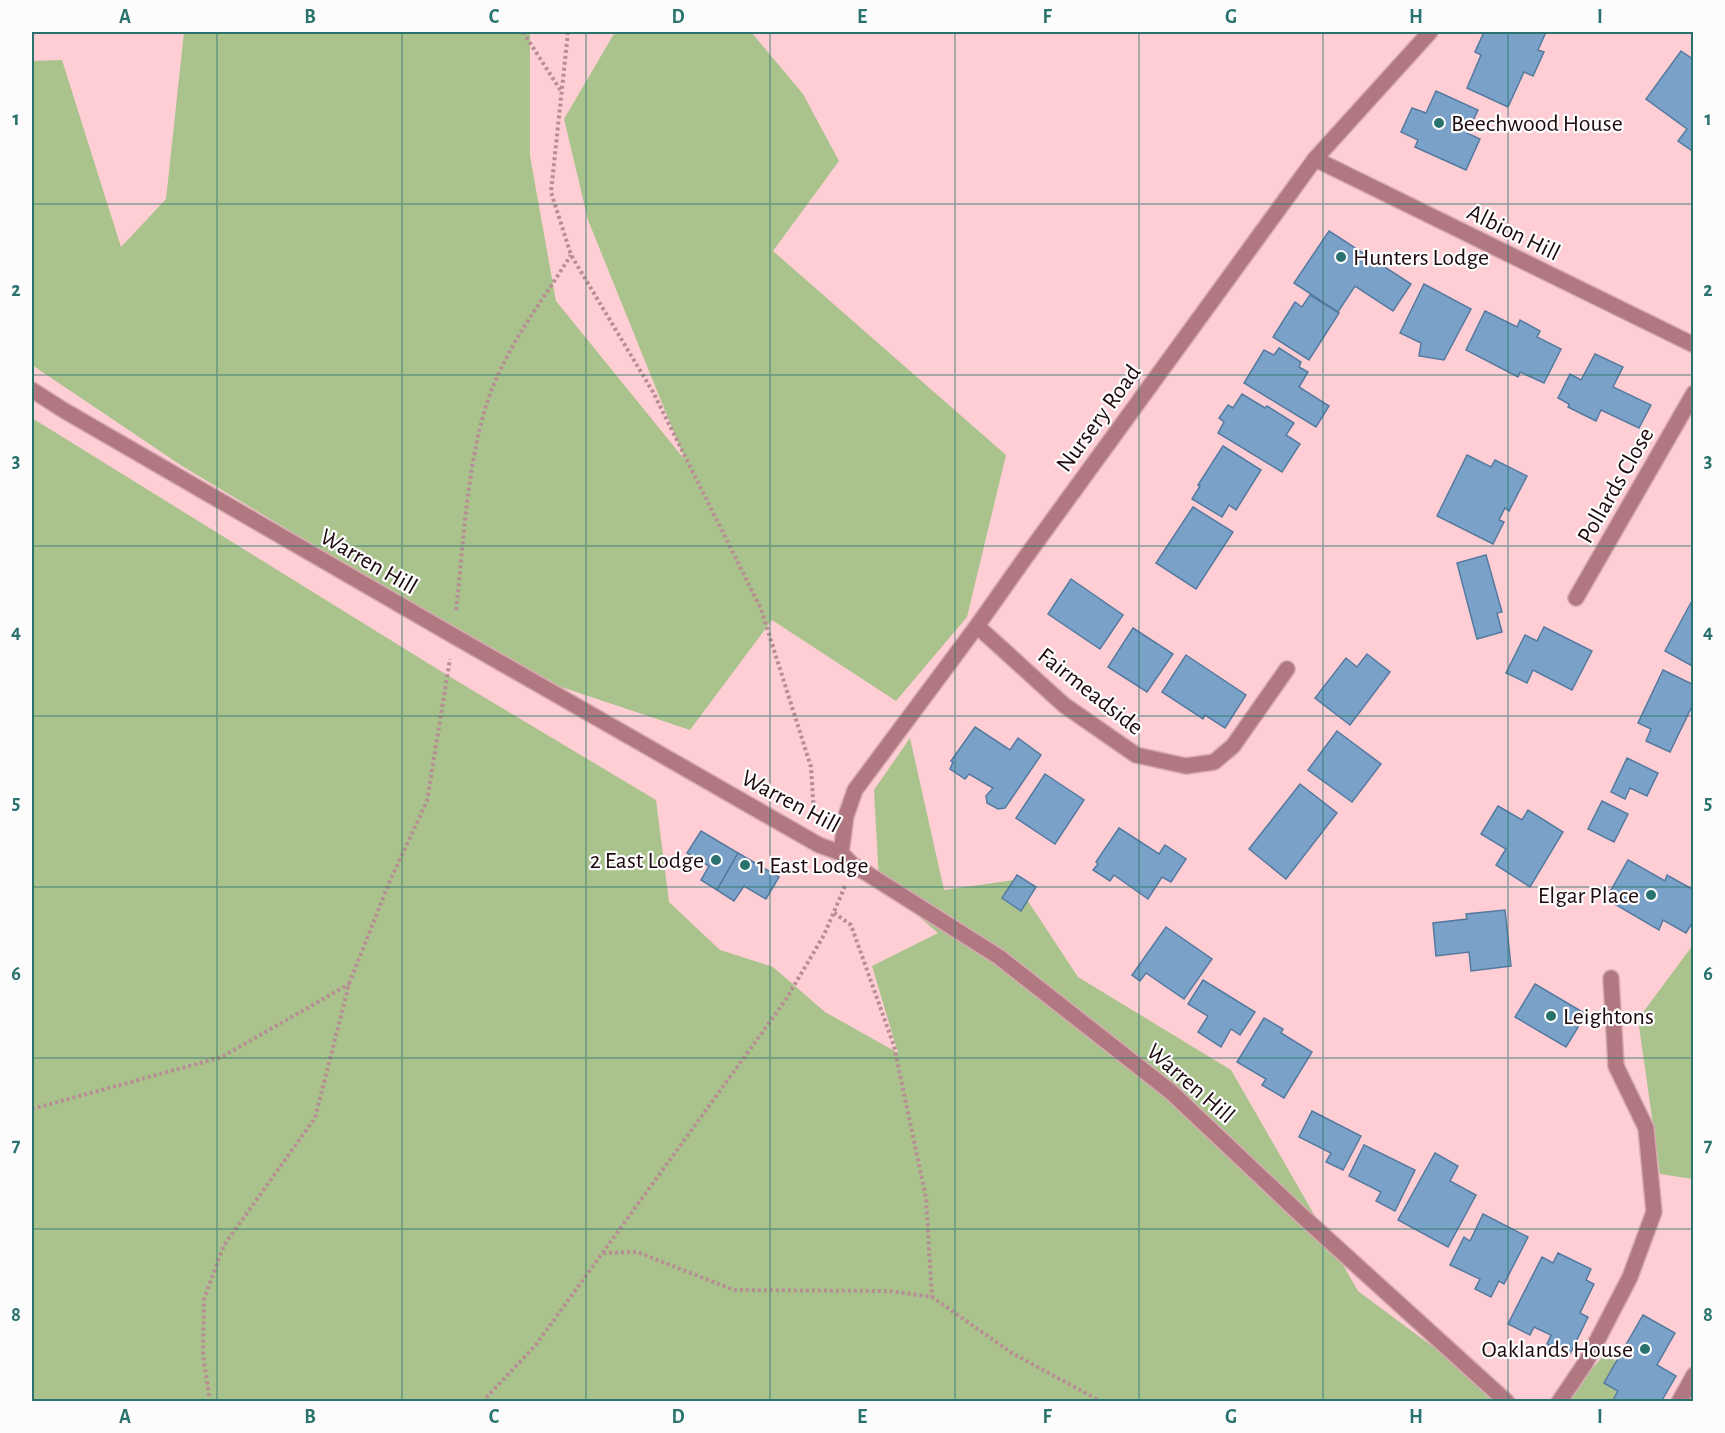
<svg xmlns="http://www.w3.org/2000/svg" width="1725" height="1433" font-family="'Alegreya Sans',sans-serif">
<style>
.green{fill:#aac38d}
.building{fill:#7aa2c8;stroke:#557a9f;stroke-width:1.5}
.lines{fill:none;stroke-linecap:round;stroke-linejoin:round}
.minor-casing{stroke:#d6aab0;stroke-width:18}
.path{stroke:#b78e94;stroke-width:4;stroke-dasharray:3 3;stroke-linecap:butt}
.minor{stroke:#b27881;stroke-width:15}
.grid{fill:none;stroke:#29726d;stroke-width:1.5;stroke-opacity:0.55}
.poi-dot{fill:#29726d;stroke:#fcfcfc;stroke-width:2}
.labels{text-anchor:middle;stroke-width:4.5;stroke-linejoin:round;paint-order:stroke}
.poi-label{font-size:24px;fill:#1e0a0e;stroke:#fcfcfc;text-anchor:start}
.street-label{font-size:24px;fill:#1e0a0e;stroke:#fcfcfc}
.neatline{fill:none;stroke:#29726d;stroke-width:2}
.grid-label{font-size:20px;text-anchor:middle;font-weight:bold;fill:#29726d}
</style>
<rect width="100%" height="100%" fill="#ffcdd4"/>
<g class="green">
<polygon points="184,32 530,32 530,156 556,301 685,460 588,220 564,119 615,32 751,32 803,94 839,161 773,251 1006,455 967,617 896,701 772,620 690,730 537,679 182,466 32,365 32,61 62,60 121,247 166,199"/>
<polygon points="32,418 447,675 656,800 669,902 720,950 773,967 825,1012 898,1053 872,966 938,933 879,882 874,790 910,738 944,890 1014,880 1078,977 1231,1070 1358,1291 1506,1401 32,1401"/>
<polygon points="1693,945 1693,1179 1660,1174 1638,1019"/>
<polygon points="1605,1354 1648,1381 1648,1401 1563,1402"/>
</g>
<g class="building">
<polygon points="1484,32 1546,32 1538,50 1544,52 1533,76 1524,72 1508,107 1467,88 1481,55 1475,52"/>
<polygon points="1681,51 1694,60 1694,152 1678,141 1687,129 1646,99"/>
<polygon points="1436,91 1478,110 1467,133 1480,139 1466,170 1415,147 1418,140 1401,132 1412,108 1426,113"/>
<polygon points="1329,231 1411,284 1393,311 1355,286 1338,312 1294,283"/>
<polygon points="1424,284 1471,309 1444,360 1419,356 1421,343 1400,333"/>
<polygon points="1310,295 1339,313 1309,360 1273,337 1295,302 1302,307"/>
<polygon points="1485,311 1517,327 1520,320 1540,331 1537,337 1561,349 1544,383 1520,372 1518,377 1466,350"/>
<polygon points="1279,348 1301,362 1299,367 1308,372 1299,387 1329,406 1316,427 1244,383 1264,350 1274,355"/>
<polygon points="1595,354 1623,367 1613,387 1651,405 1639,428 1601,410 1596,421 1568,407 1569,404 1558,398 1570,374 1581,380"/>
<polygon points="1242,394 1265,408 1267,406 1294,423 1286,435 1300,444 1282,472 1218,433 1224,422 1219,418 1228,405 1233,408"/>
<polygon points="1223,446 1261,470 1236,510 1229,505 1222,517 1192,499 1200,486 1198,485"/>
<polygon points="1467,455 1491,467 1495,460 1527,476 1509,511 1505,508 1499,520 1504,522 1493,544 1437,516"/>
<polygon points="1193,507 1233,532 1196,589 1156,563"/>
<polygon points="1486,555 1502,612 1497,613 1502,632 1477,639 1457,563"/>
<polygon points="1071,579 1123,615 1100,649 1048,614"/>
<polygon points="1694,597 1694,667 1665,651"/>
<polygon points="1544,627 1592,651 1572,690 1533,670 1527,683 1506,673 1525,635 1537,641"/>
<polygon points="1133,628 1173,654 1147,692 1108,667"/>
<polygon points="1367,654 1390,672 1350,725 1315,698 1346,658 1357,667"/>
<polygon points="1186,655 1246,695 1225,728 1205,715 1203,719 1162,692"/>
<polygon points="1663,670 1694,685 1694,702 1670,752 1646,741 1651,729 1638,723"/>
<polygon points="975,727 1010,750 1018,738 1041,755 1005,808 998,809 987,803 986,796 993,788 969,774 965,779 950,769 953,762 951,761"/>
<polygon points="1337,731 1381,764 1352,802 1308,770"/>
<polygon points="1627,758 1658,773 1647,796 1630,788 1625,799 1611,792"/>
<polygon points="1045,774 1084,800 1055,844 1016,818"/>
<polygon points="1300,784 1337,813 1286,879 1249,849"/>
<polygon points="1602,801 1628,814 1614,842 1588,829"/>
<polygon points="1498,806 1522,820 1528,810 1563,832 1530,887 1496,865 1506,849 1481,834"/>
<polygon points="1119,828 1159,854 1165,845 1186,859 1171,882 1162,877 1148,899 1114,875 1110,881 1093,870 1098,864 1096,862"/>
<polygon points="701,831 738,853 717,890 701,880 709,866 687,853"/>
<polygon points="738,853 779,877 766,899 744,886 734,901 717,890"/>
<polygon points="1628,860 1665,881 1667,875 1694,890 1694,920 1686,933 1663,920 1659,930 1606,899"/>
<polygon points="1017,875 1036,887 1021,911 1002,898"/>
<polygon points="1505,910 1511,966 1471,971 1469,952 1436,956 1433,923 1467,919 1466,914"/>
<polygon points="1166,927 1212,959 1184,999 1146,973 1140,981 1132,975"/>
<polygon points="1203,980 1255,1012 1240,1035 1231,1029 1221,1047 1198,1032 1208,1016 1188,1004"/>
<polygon points="1535,984 1586,1014 1566,1047 1515,1017"/>
<polygon points="1264,1018 1283,1029 1281,1033 1312,1052 1284,1098 1262,1085 1266,1079 1237,1062"/>
<polygon points="1312,1111 1361,1136 1343,1170 1326,1162 1331,1153 1299,1137"/>
<polygon points="1364,1145 1415,1170 1395,1211 1376,1201 1381,1192 1349,1176"/>
<polygon points="1435,1153 1458,1166 1450,1181 1476,1195 1448,1247 1398,1220"/>
<polygon points="1483,1214 1528,1237 1504,1284 1499,1281 1491,1297 1475,1289 1480,1279 1450,1265 1464,1237 1470,1241"/>
<polygon points="1558,1253 1591,1269 1586,1280 1594,1284 1580,1313 1588,1317 1569,1356 1547,1344 1551,1335 1534,1327 1530,1335 1508,1324 1542,1257 1553,1263"/>
<polygon points="1643,1315 1675,1333 1657,1365 1676,1376 1661,1402 1612,1402 1618,1391 1604,1383"/>
</g>
<g class="lines">
<defs>
<g id="minor">
<polyline points="1315,159 1694,345"/>
<polyline points="32,390 65,411 454,636 819,845 841,853 853,865 868,874 999,957 1171,1092 1300,1214 1507,1402"/>
<polyline points="1576,598 1694,393"/>
<polyline points="977,626 1064,705 1136,755 1186,766 1214,762 1233,746 1287,669"/>
<polyline points="841,853 846,816 855,790 977,626 1025,558 1315,159 1430,32"/>
<polyline points="1559,1402 1586,1362 1630,1277 1654,1212 1646,1128 1616,1066 1611,978"/>
<polyline points="1679,1402 1694,1375"/>
</g>
</defs>
<use href="#minor" class="minor-casing"/>
<g class="path">
<polyline points="523,32 561,91"/>
<polyline points="568,32 551,192 571,255 653,392 761,609 811,767 814,815"/>
<path d="M456,610C464,542 466,472 486,406C503,351 541,303 571,255"/>
<polyline points="834,913 851,925 894,1046 926,1198 932,1297"/>
<polyline points="32,1109 222,1057 349,984"/>
<polyline points="603,1253 637,1252 734,1290 889,1291 932,1297 1012,1353 1102,1402"/>
<polyline points="210,1402 203,1355 204,1299 224,1245 315,1118 349,984 389,883 427,801 450,659"/>
<polyline points="482,1402 535,1346 785,1001 824,935 845,886"/>
</g>
<use href="#minor" class="minor"/>
</g>
<path class="grid" d="M217,32V1402M402,32V1402M586,32V1402M770,32V1402M955,32V1402M1139,32V1402M1323,32V1402M1508,32V1402M32,204H1694M32,375H1694M32,546H1694M32,716H1694M32,887H1694M32,1058H1694M32,1229H1694"/>
<g class="poi-dot">
<circle cx="1439" cy="123" r="6"/>
<circle cx="1341" cy="257" r="6"/>
<circle cx="716" cy="860" r="6"/>
<circle cx="745" cy="865" r="6"/>
<circle cx="1651" cy="895" r="6"/>
<circle cx="1551" cy="1016" r="6"/>
<circle cx="1645" cy="1349" r="6"/>
</g>
<g class="labels">
<g class="poi-label">
<text x="1451" y="131">Beechwood House</text>
<text x="1353" y="265">Hunters Lodge</text>
<text x="704" y="868" text-anchor="end">2 East Lodge</text>
<text x="757" y="873">1 East Lodge</text>
<text x="1639" y="903" text-anchor="end">Elgar Place</text>
<text x="1563" y="1024">Leightons</text>
<text x="1633" y="1357" text-anchor="end">Oaklands House</text>
</g>
<g class="street-label">
<text transform="translate(1514 232) rotate(26)" y="8">Albion Hill</text>
<text transform="translate(1098 418) rotate(-54)" y="8">Nursery Road</text>
<text transform="translate(1615 485) rotate(-60)" y="8">Pollards Close</text>
<text transform="translate(369 561) rotate(30)" y="8">Warren Hill</text>
<text transform="translate(1091 691) rotate(38)" y="8">Fairmeadside</text>
<text transform="translate(791 801) rotate(28)" y="8">Warren Hill</text>
<text transform="translate(1191 1083) rotate(41)" y="8">Warren Hill</text>
</g>
</g>
<rect width="1725" height="1433" fill="none" stroke="#fcfcfc" stroke-width="66"/>
<rect x="33" y="33" width="1659" height="1367" class="neatline"/>
<g class="grid-label">
<text x="125" y="23">A</text>
<text x="310" y="23">B</text>
<text x="494" y="23">C</text>
<text x="678" y="23">D</text>
<text x="862" y="23">E</text>
<text x="1047" y="23">F</text>
<text x="1231" y="23">G</text>
<text x="1416" y="23">H</text>
<text x="1600" y="23">I</text>
<text x="16" y="125">1</text>
<text x="1708" y="125">1</text>
<text x="16" y="296">2</text>
<text x="1708" y="296">2</text>
<text x="16" y="467">3</text>
<text x="1708" y="467">3</text>
<text x="16" y="638">4</text>
<text x="1708" y="638">4</text>
<text x="16" y="809">5</text>
<text x="1708" y="809">5</text>
<text x="16" y="980">6</text>
<text x="1708" y="980">6</text>
<text x="16" y="1151">7</text>
<text x="1708" y="1151">7</text>
<text x="16" y="1321">8</text>
<text x="1708" y="1321">8</text>
<text x="125" y="1423">A</text>
<text x="310" y="1423">B</text>
<text x="494" y="1423">C</text>
<text x="678" y="1423">D</text>
<text x="862" y="1423">E</text>
<text x="1047" y="1423">F</text>
<text x="1231" y="1423">G</text>
<text x="1416" y="1423">H</text>
<text x="1600" y="1423">I</text>
</g>
</svg>
